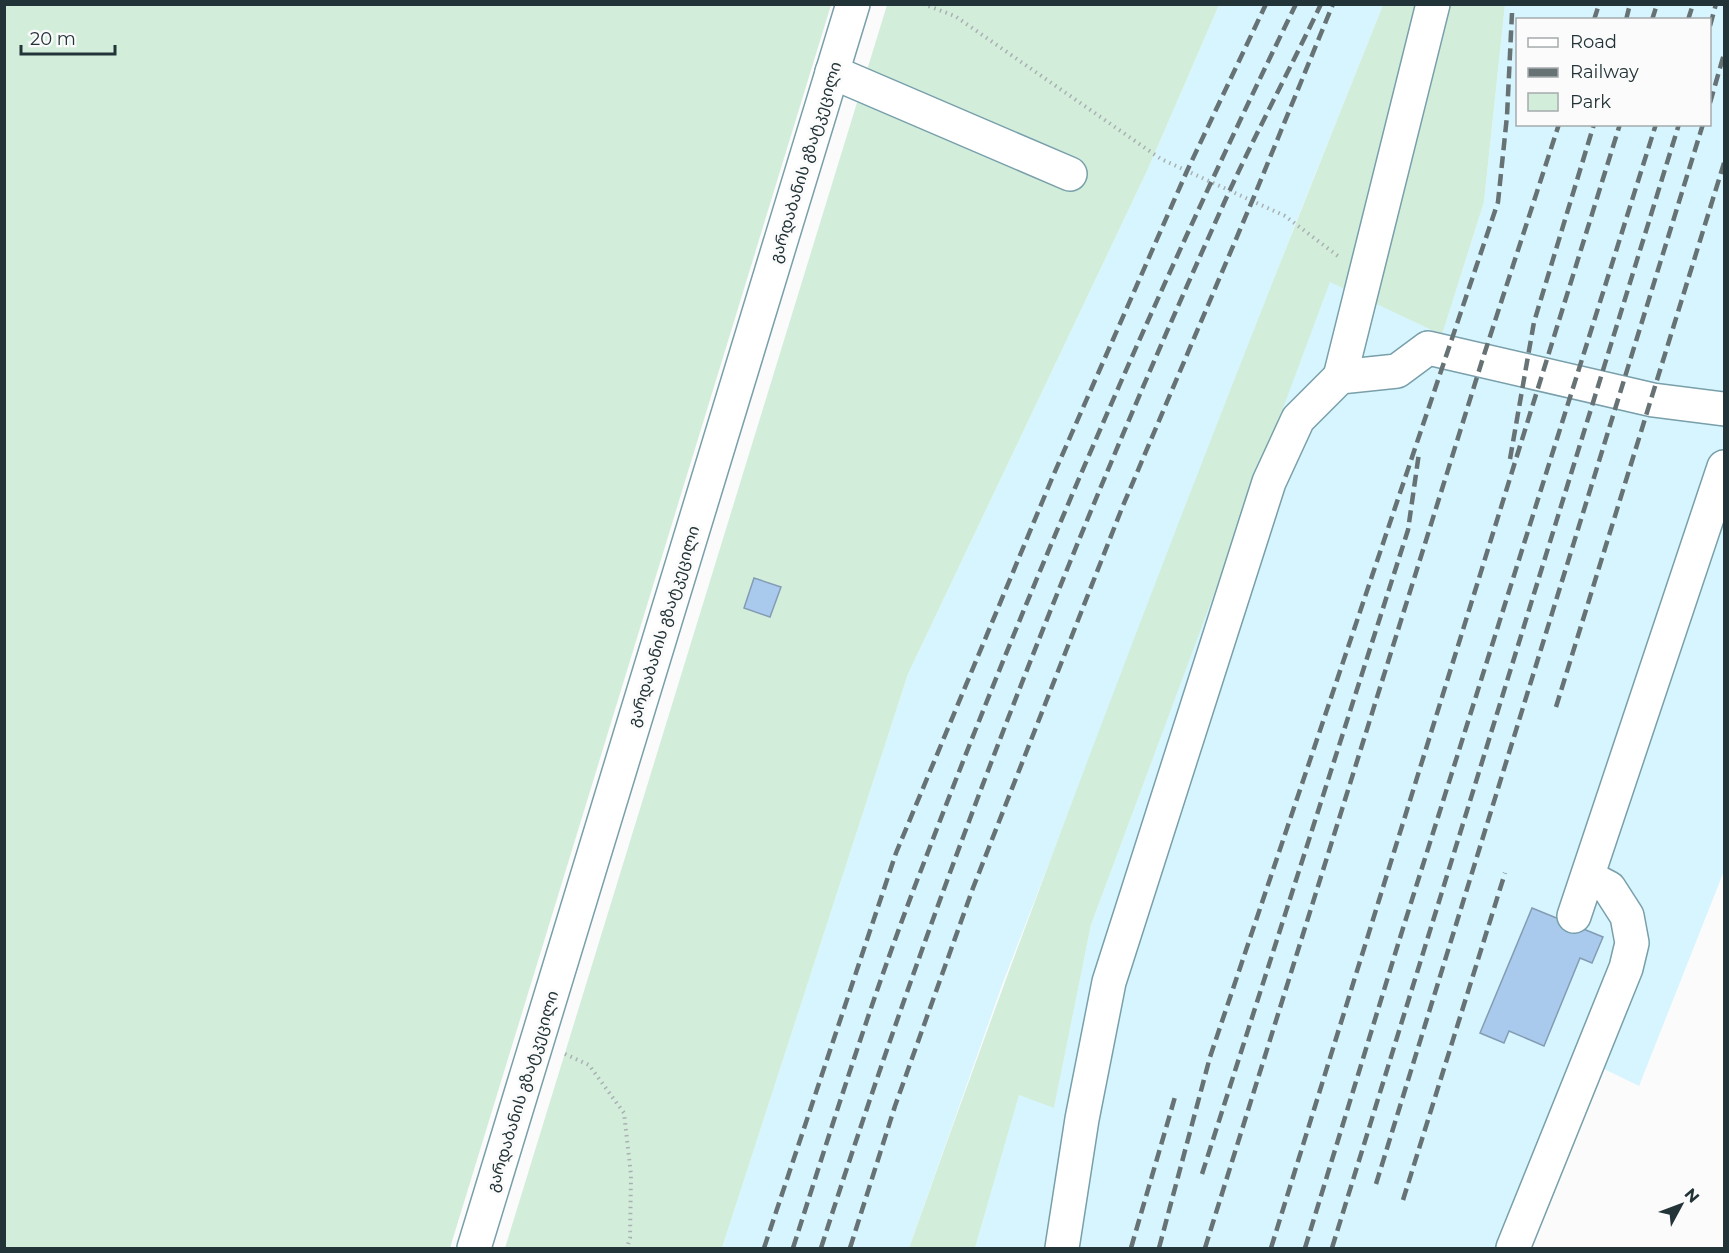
<svg xmlns="http://www.w3.org/2000/svg" width="1729" height="1253" font-family="Montserrat,'Noto Sans Georgian',sans-serif">
<style>
.built{fill:#d7f5fe;fill-rule:evenodd}
.green{fill:#d2eedb}
.building{fill:#a9caec;stroke:#839cb4;stroke-width:1.5}
.lines{fill:none;stroke-linecap:round;stroke-linejoin:round}
.minor-casing{stroke:#789faa;stroke-width:36}
.major-casing{stroke:#789faa;stroke-width:36}
.path{stroke:#aab0b2;stroke-width:4;stroke-dasharray:1.5 4.5;stroke-linecap:butt}
.minor{stroke:#fff;stroke-width:33}
.major{stroke:#fff;stroke-width:33}
.rail{stroke:#667274;stroke-width:4.5;stroke-dasharray:12 6;stroke-linecap:butt}
.labels{text-anchor:middle;stroke-width:6;stroke-linejoin:round;paint-order:stroke}
.street-label{font-size:16px;fill:#233438;stroke:#fbfbfb}
</style>
<rect width="100%" height="100%" fill="#fbfbfb"/>
<g class="built">
<polygon points="1219,5 1383,5 1295,225 1002,985 909,1248 722,1248 908,674 1147,171"/>
<path d="M1505,5H1724V871L1639,1086L1604,1069L1530,1248H975L1019,1094L1054,1107L1091,925L1330,281L1442,335L1484,202ZM1518,20H1710V124H1518Z"/>
</g>
<g class="green">
<polygon points="4,5 831,5 450,1248 5,1248"/>
<polygon points="887,5 1219,5 1147,171 908,674 722,1248 505,1248"/>
<path d="M1383,5H1505L1484,202L1442,335L1330,282L1091,925L1054,1108L1019,1095L975,1248H909C1057,830 1218,416 1383,5Z"/>
</g>
<g class="building">
<polygon points="754,578 781,587 770,617 744,608"/>
<polygon points="1532,908 1603,937 1592,963 1580,958 1544,1046 1509,1031 1504,1043 1480,1033"/>
</g>
<g class="lines">
<defs>
<g id="minor">
<polyline points="832,72 1070,174"/>
<polyline points="1340,377 1433,4"/>
<polyline points="1574,916 1724,467"/>
<polyline points="1062,1248 1082,1119 1109,982 1269,482 1298,419 1340,377 1397,371 1428,348 1653,400 1724,409"/>
<polyline points="1513,1248 1626,968 1632,943 1627,916 1609,888 1588,877"/>
</g>
<polyline id="major" points="474,1248 853,4"/>
</defs>
<use href="#minor" class="minor-casing"/>
<use href="#major" class="major-casing"/>
<g class="path">
<polyline points="923,4 955,16 1161,159 1285,216 1338,256"/>
<polyline points="565,1054 589,1065 624,1113 631,1175 630,1238 627,1248"/>
</g>
<use href="#minor" class="minor"/>
<use href="#major" class="major"/>
<g class="rail">
<polyline points="1594,20 1599,4"/>
<polyline points="1626,20 1630,4"/>
<polyline points="1652,20 1657,4"/>
<polyline points="1688,20 1693,4"/>
<polyline points="1710,26 1716,4"/>
<polyline points="1710,103 1724,54"/>
<polyline points="1510,459 1534,322 1594,124"/>
<polyline points="1556,707 1724,163"/>
<polyline points="1202,1174 1408,530 1419,453"/>
<polyline points="1376,1184 1703,124"/>
<polyline points="1403,1200 1505,873"/>
<polyline points="764,1248 896,853 1053,476 1187,171 1266,4"/>
<path d="M793,1248C834,1120 874,991 923,865C1034,573 1159,285 1296,4"/>
<path d="M821,1248C936,889 1073,536 1229,192C1258,129 1291,67 1321,4"/>
<polyline points="850,1248 895,1106 973,888 1122,508 1253,199 1333,4"/>
<polyline points="1131,1248 1175,1097"/>
<polyline points="1159,1248 1210,1057 1498,202 1507,116 1512,13"/>
<polyline points="1205,1248 1482,361 1559,124"/>
<polyline points="1271,1248 1620,124"/>
<polyline points="1305,1248 1399,941 1656,124"/>
<polyline points="1332,1248 1679,124"/>
</g>
</g>
<g class="labels">
<g class="street-label">
<text transform="translate(805 162) rotate(-73)" y="6">გარდაბანის გზატკეცილი</text>
<text transform="translate(663 626) rotate(-73)" y="6">გარდაბანის გზატკეცილი</text>
<text transform="translate(522 1091) rotate(-73)" y="6">გარდაბანის გზატკეცილი</text>
</g>
</g>
<rect width="1729" height="1253" fill="none" stroke="#233438" stroke-width="12"/>
<rect x="1516" y="18" width="195" height="108" fill="#fbfbfb" stroke="#a5abad" stroke-width="1.5"/>
<rect x="1528" y="38" width="30" height="9" fill="#ffffff" stroke="#a5abad" stroke-width="1.5"/>
<text x="1570" y="48" font-size="18" fill="#233438">Road</text>
<rect x="1528" y="68" width="30" height="9" fill="#667274" stroke="#a5abad" stroke-width="1.5"/>
<text x="1570" y="78" font-size="18" fill="#233438">Railway</text>
<rect x="1528" y="93" width="30" height="18" fill="#d2eedb" stroke="#a5abad" stroke-width="1.5"/>
<text x="1570" y="108" font-size="18" fill="#233438">Park</text>
<g transform="translate(1681 1205) rotate(49)" stroke="#fbfbfb" stroke-width="4.5" paint-order="stroke">
<path d="M0-4.5L10 22L0 15L-10 22Z" fill="#233438"/>
<text y="-9" font-size="16" font-weight="bold" text-anchor="middle" fill="#233438">N</text>
</g>
<path d="M21 45v9h94v-9" fill="none" stroke="#233438" stroke-width="3"/>
<text x="30" y="45" font-size="18" fill="#233438" stroke="#fbfbfb" stroke-width="4.5" paint-order="stroke">20 m</text>
</svg>
